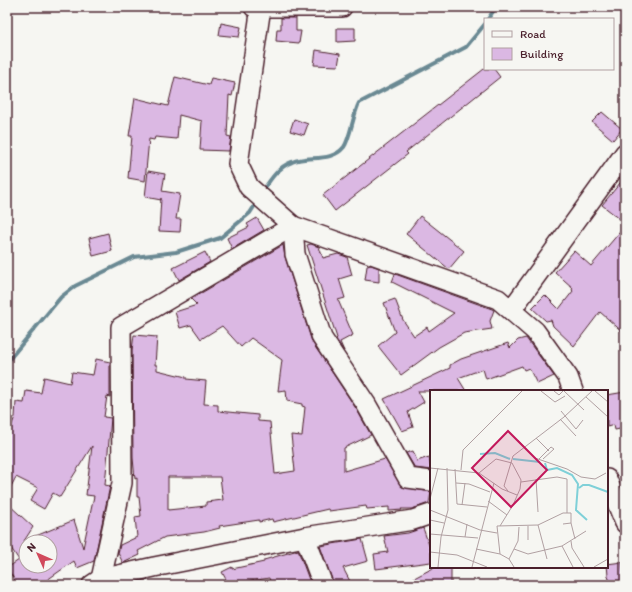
<svg xmlns="http://www.w3.org/2000/svg" width="632" height="592" font-family="Itim,sans-serif">
<style>
.lines{fill:none;stroke-linecap:round;stroke-linejoin:round}
.stream{stroke:#6a8993;stroke-width:4}
.building{fill:#dbb8e3;stroke:#4a1f2b;fill-rule:evenodd}
.minor-casing{stroke:#4a1f2b;stroke-width:22}
.minor{stroke:#f6f6f2;stroke-width:19}
.inset-river{fill:none;stroke:#7fd0d8;stroke-width:2}
.inset-road{fill:none;stroke:#b1a0a2;stroke-width:1}
.view{fill:#c2185b;fill-opacity:0.15;stroke:#c2185b;stroke-width:2}
.inset-edge{fill:none;stroke:#4a1f2b;stroke-width:2}
</style>
<rect width="100%" height="100%" fill="#f6f6f2"/>
<filter id="ink" filterUnits="userSpaceOnUse"><feTurbulence type="fractalNoise" baseFrequency=".025" numOctaves="2"/><feDisplacementMap in="SourceGraphic" scale="8" xChannelSelector="R" yChannelSelector="G"/><feConvolveMatrix kernelMatrix="1 2 1 2 8 2 1 2 1" color-interpolation-filters="sRGB"/></filter>
<g filter="url(#ink)">
<g class="lines">
<g class="stream">
<polyline points="610,7 612,9 625,9"/>
<polyline points="488,19 496,7"/>
<path d="M262,192C270,180 278,167 292,162C309,155 331,163 344,147C350,139 353,115 359,103L466,47L485,24"/>
<polyline points="7,362 61,297 75,286 134,257 176,252 220,238 250,213 257,202"/>
</g>
</g>
<g class="building">
<polygon points="281,18 296,18 296,31 301,31 299,43 276,41 277,29 281,29"/>
<polygon points="221,23 241,27 239,37 219,35"/>
<polygon points="337,28 355,28 355,41 337,42"/>
<polygon points="316,50 340,54 338,66 314,65"/>
<polygon points="484,69 494,69 500,77 406,152 408,154 335,211 323,195"/>
<polygon points="175,77 209,85 211,78 235,83 232,96 229,95 227,136 231,137 229,151 200,150 202,121 179,115 177,139 155,137 154,140 149,139 145,181 128,178 132,136 129,136 135,98 168,106"/>
<polygon points="602,112 622,129 613,140 592,122"/>
<polygon points="294,119 308,124 304,135 290,131"/>
<polygon points="148,171 165,174 162,191 180,194 176,219 181,219 180,232 159,231 161,198 161,200 145,197"/>
<polygon points="625,177 625,223 602,205"/>
<polygon points="420,216 464,251 449,269 406,234"/>
<polygon points="257,218 264,230 232,249 227,238 249,227 247,224"/>
<polygon points="625,226 625,334 600,312 574,346 553,326 551,320 546,321 532,308 545,295 559,309 573,291 572,290 573,288 555,272 574,251 591,266"/>
<polygon points="108,233 112,251 93,256 89,238"/>
<polygon points="311,244 319,247 323,258 338,254 347,257 352,275 339,279 345,298 338,300 353,335 340,342 344,351 336,339 337,338 307,245"/>
<path d="M283,245L285,257L312,342L357,410L371,435L344,448V471L385,459L402,487L431,492L429,503L412,509H401L402,510L389,511V507L367,509L366,506L329,511L328,509L273,522L272,519L259,522V520L219,526L220,528L204,532L165,537L138,551L140,555L123,563L118,553L120,545L137,537L135,517L141,516L139,497H137V478L135,479L133,458L132,350L134,335L157,337L155,365H157V370L186,377V379L206,381L204,404L218,405V411L258,415V421L270,422L275,474L295,471L291,435L302,436L305,407L302,406V404L287,401L286,390L278,391L282,360L251,338L241,347L222,326L201,339L191,325L180,328L175,312L197,305L191,299ZM168,477H220L223,500L206,502V506L168,510Z"/>
<polygon points="205,252 210,262 179,280 173,268"/>
<polygon points="371,265 379,268 379,282 365,280 367,266"/>
<polygon points="395,274 492,309 494,310 490,321 492,329 464,333 439,347 401,375 378,346 395,332 384,303 395,299 403,320 414,336 427,327 429,331 454,313 392,282"/>
<polygon points="526,338 554,376 537,384 529,368 524,370 522,366 486,379 483,369 458,378 466,391 418,391 424,402 408,412 413,427 402,431 384,399 450,368 450,365 461,359 508,343 510,348 518,340"/>
<path d="M96,359L110,362V397L107,396L104,417L111,418L105,485L110,486L94,561L77,568L74,561L47,580L50,585H18L7,568L19,560L7,542V503L33,527L24,541L74,520L83,548L94,496L86,495L92,446L60,497L53,493L44,509L30,501L38,488L16,477L7,494V430L9,431L15,417L16,402L24,403L26,391L41,393L44,377L70,383L72,372L93,375ZM26,542H50V566H26Z"/>
<polygon points="625,392 625,428 615,430 614,425 607,427 607,395"/>
<polygon points="413,451 417,461 429,457 431,470 415,468 406,453"/>
<polygon points="423,528 431,551 431,562 376,569 374,554 388,552 384,536 408,533"/>
<polygon points="362,539 368,561 343,568 352,585 334,585 320,546"/>
<polygon points="298,550 311,585 299,585 298,582 286,585 271,585 269,578 229,585 222,572 232,567 232,569 264,562 264,560"/>
<polygon points="622,562 625,585 611,585 608,576 607,564"/>
<polygon points="435,567 451,567 451,585 401,585"/>
</g>
<g class="lines">
<defs>
<g id="minor">
<polyline points="254,7 342,7"/>
<polyline points="261,7 238,164 249,187 293,226 295,254 322,338 366,404 408,478 431,481"/>
<polyline points="512,309 625,153"/>
<polyline points="607,479 625,523"/>
<polyline points="305,537 323,585"/>
<polyline points="101,579 122,483 121,327 293,226 498,299 535,331 568,377 573,391"/>
<polyline points="92,585 101,579 154,567 305,537 413,520 431,514"/>
</g>
</defs>
<use href="#minor" class="minor-casing"/>
<use href="#minor" class="minor"/>
</g>
</g>
<g transform="translate(430 390)">
<rect width="178" height="178" fill="#f6f6f2"/>
<path class="inset-river" d="M50,64L65,63L80,69M83,69L110,72M115,73L117,80L127,78L142,85L148,94L146,120L157,130M149,98L153,95H159L178,102"/>
<path class="inset-road" d="M111,1L125,12L135,6M124,1L129,5L133,1M134,1L154,20M165,1L178,12M156,7L178,27M131,21L146,39L153,30M130,29L146,46M106,48L119,61M88,50L105,68L137,79L151,87L165,89L176,83M109,69L121,57L124,59L113,69M0,78L49,83L72,99L87,105M25,79L27,114L57,117M31,80L33,60L92,1M49,83L66,69L82,73L91,90L90,99L83,115L70,136M106,89L108,122M91,92L127,87L137,89V123M26,93L39,94L60,102M78,101L74,96L83,66L134,27L162,1M0,109L8,78M58,111L77,125M32,115L35,93M0,120L50,140L67,143M0,130L14,133M141,133L145,149M108,135L117,169M0,144L48,148M35,147L37,134M98,150V136M141,151L142,158L154,177M132,156L156,141M46,159L70,164L79,169L84,177M84,159L98,164L132,156L143,177M0,162L27,165L57,177M70,164L67,136L108,135L133,123H141V133L133,134M79,169L88,151L89,137M8,177L11,147L18,120L17,78M42,177L64,93M164,177L178,169"/>
<path class="view" d="M78,41L117,80L81,117L42,78Z"/>
<rect width="178" height="178" class="inset-edge"/>
</g>
<rect width="632" height="592" fill="none" stroke="#f6f6f2" stroke-width="24"/>
<rect x="12" y="12" width="608" height="568" fill="none" stroke="#4a1f2b" stroke-width="1.5" filter="url(#ink)"/>
<rect x="484" y="18" width="130" height="52" fill="#f6f6f2" stroke="#b1a0a2"/>
<rect x="492" y="31" width="20" height="6" fill="#f6f6f2" stroke="#b1a0a2"/>
<text x="520" y="38" font-size="12" fill="#4a1f2b">Road</text>
<rect x="492" y="48" width="20" height="12" fill="#dbb8e3" stroke="#b1a0a2"/>
<text x="520" y="58" font-size="12" fill="#4a1f2b">Building</text>
<g transform="translate(38 554) rotate(315)"><circle r="19" fill="#f6f6f2" stroke="#b1a0a2"/>
<path d="M0-3L7 15L0 10L-7 15Z" fill="#d1495b"/>
<text y="-6" font-size="11" font-weight="bold" text-anchor="middle" fill="#4a1f2b">N</text>
</g>
</svg>
